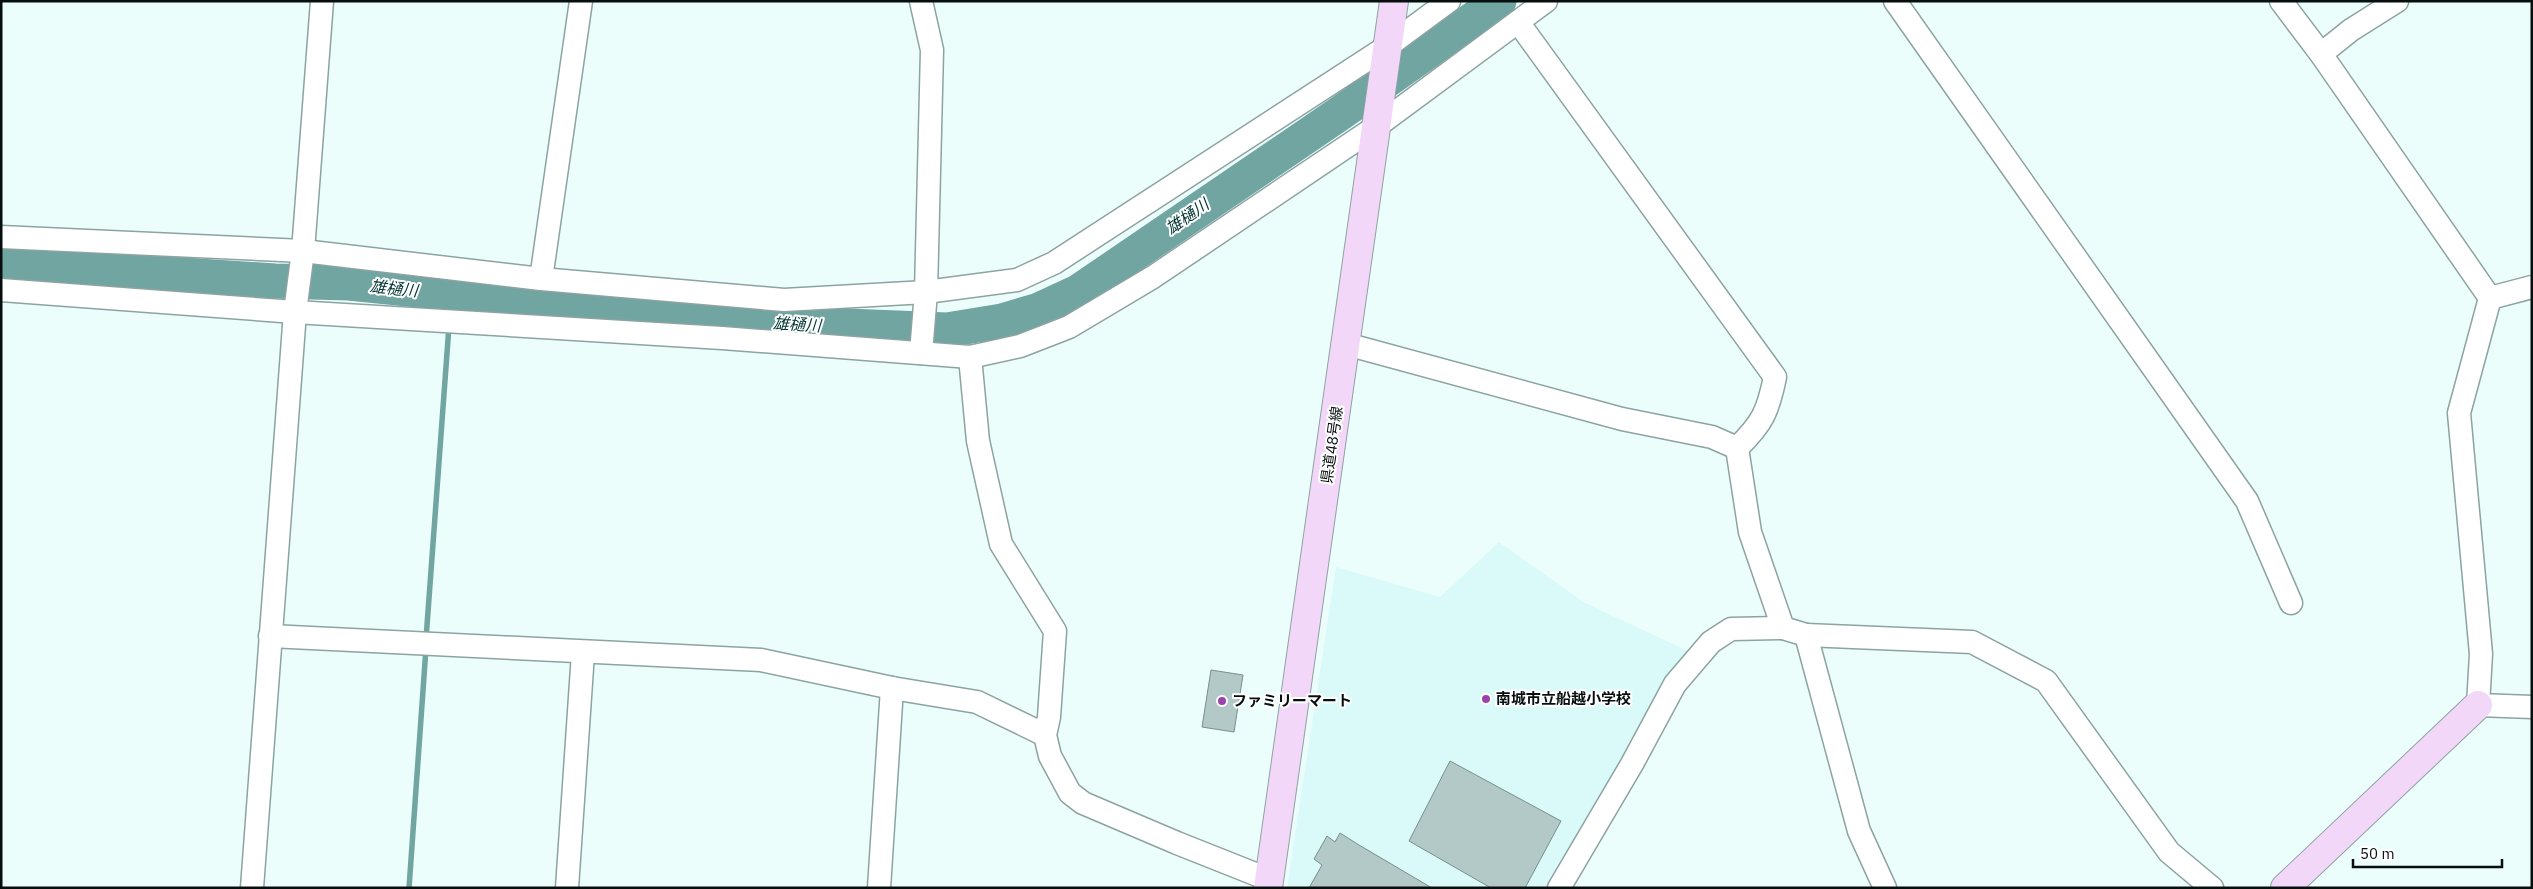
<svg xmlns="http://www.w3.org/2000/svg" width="2533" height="889" font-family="'IBM Plex Sans','Noto Sans JP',sans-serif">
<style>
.built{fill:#d9faf8}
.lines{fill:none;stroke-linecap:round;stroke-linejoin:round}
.stream{stroke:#71a5a1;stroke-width:5.5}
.river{stroke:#71a5a1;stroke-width:35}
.building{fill:#b2c9c7;stroke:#7a8f8e}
.street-casing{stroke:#8da3a1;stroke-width:25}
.secondary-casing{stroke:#8da3a1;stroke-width:30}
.street{stroke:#fff;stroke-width:22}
.secondary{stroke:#f3d7f8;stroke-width:28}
.poi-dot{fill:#9c42ad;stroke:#fff;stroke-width:2}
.labels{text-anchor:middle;stroke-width:4;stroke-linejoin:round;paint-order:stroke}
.street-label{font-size:15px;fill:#070e0e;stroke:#fff}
.poi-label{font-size:15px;font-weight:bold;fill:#070e0e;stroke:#fff;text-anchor:start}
.water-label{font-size:16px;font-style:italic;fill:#033735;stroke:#fff}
</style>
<rect width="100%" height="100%" fill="#ebfefc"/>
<polygon class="built" points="1499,542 1585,603 1688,651 1676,668 1546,888 1287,888 1336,567 1440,597"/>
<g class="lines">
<g class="stream">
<polyline points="449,317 451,294"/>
<polyline points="426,639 449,326"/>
<polyline points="409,888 426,648"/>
</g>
<polyline class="river" points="1,263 275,281 349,283 564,305 797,324 947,330 1002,321 1039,310 1078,292 1339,114 1499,1"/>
</g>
<g class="building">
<polygon points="1211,670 1243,675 1234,732 1202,727"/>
<polygon points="1450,761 1561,821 1525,888 1491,888 1409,841"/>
<polygon points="1340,833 1359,845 1432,888 1309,888 1322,865 1314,859 1327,836 1335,842"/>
</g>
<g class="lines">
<defs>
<g id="street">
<polyline points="921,1 932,50 926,292 921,353"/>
<polyline points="1895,1 2247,501 2291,603"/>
<polyline points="2281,1 2321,54 2490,298"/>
<path d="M1518,22L1775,377C1768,411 1763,423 1737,448"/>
<polyline points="2321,54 2351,30 2397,1"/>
<polyline points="1,237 303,251 541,279 784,300 926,292 1017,280 1054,263 1388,46 1449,1"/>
<polyline points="541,279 581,1"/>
<polyline points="1,290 295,312 722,338 970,357 1020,346 1069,327 1153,277 1377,126 1546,1"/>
<polyline points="2490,298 2459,413 2481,654 2478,705 2532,707"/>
<polyline points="2490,298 2532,287"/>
<polyline points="1346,344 1622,419 1712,437 1737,448"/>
<polyline points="970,357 978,441 1001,544 1055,631 1049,717 1045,735 1050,756 1070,793 1083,803 1177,843 1255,874 1270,878"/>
<polyline points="1737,448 1750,532 1783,628 1806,635 1859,831 1885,888"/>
<polyline points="1806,635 1972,642 2046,681 2169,852 2212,888"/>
<polyline points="270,636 761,660 892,688 977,702 1045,735"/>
<polyline points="252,888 295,312 303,251 322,1"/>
<polyline points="567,888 583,653"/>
<polyline points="879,888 892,688"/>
<polyline points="1559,888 1632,764 1675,684 1711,642 1731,629 1783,628"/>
</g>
<g id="secondary">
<polyline points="1268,888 1394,1"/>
<polyline points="2285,888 2478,705"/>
</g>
</defs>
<use href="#street" class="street-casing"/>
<use href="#secondary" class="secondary-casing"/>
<use href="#street" class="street"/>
<use href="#secondary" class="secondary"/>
</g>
<g class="poi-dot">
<circle cx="1486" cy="699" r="5"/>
<circle cx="1222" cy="701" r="5"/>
</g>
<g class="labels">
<g class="street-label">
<text transform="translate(1332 445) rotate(-82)" y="5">県道48号線</text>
</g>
<g class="poi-label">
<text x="1496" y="704">南城市立船越小学校</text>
<text x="1232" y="706">ファミリーマート</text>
</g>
<g class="water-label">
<text transform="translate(1187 216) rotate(-35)" y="6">雄樋川</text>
<text transform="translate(394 288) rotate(6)" y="6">雄樋川</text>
<text transform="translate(797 324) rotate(3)" y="6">雄樋川</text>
</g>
</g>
<rect width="2533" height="889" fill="none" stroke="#070e0e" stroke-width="5"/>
<path d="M2353 859v8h149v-8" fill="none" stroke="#070e0e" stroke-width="2.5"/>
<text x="2360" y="859" font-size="15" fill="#070e0e" stroke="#ffffff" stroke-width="4" paint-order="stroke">50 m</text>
</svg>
